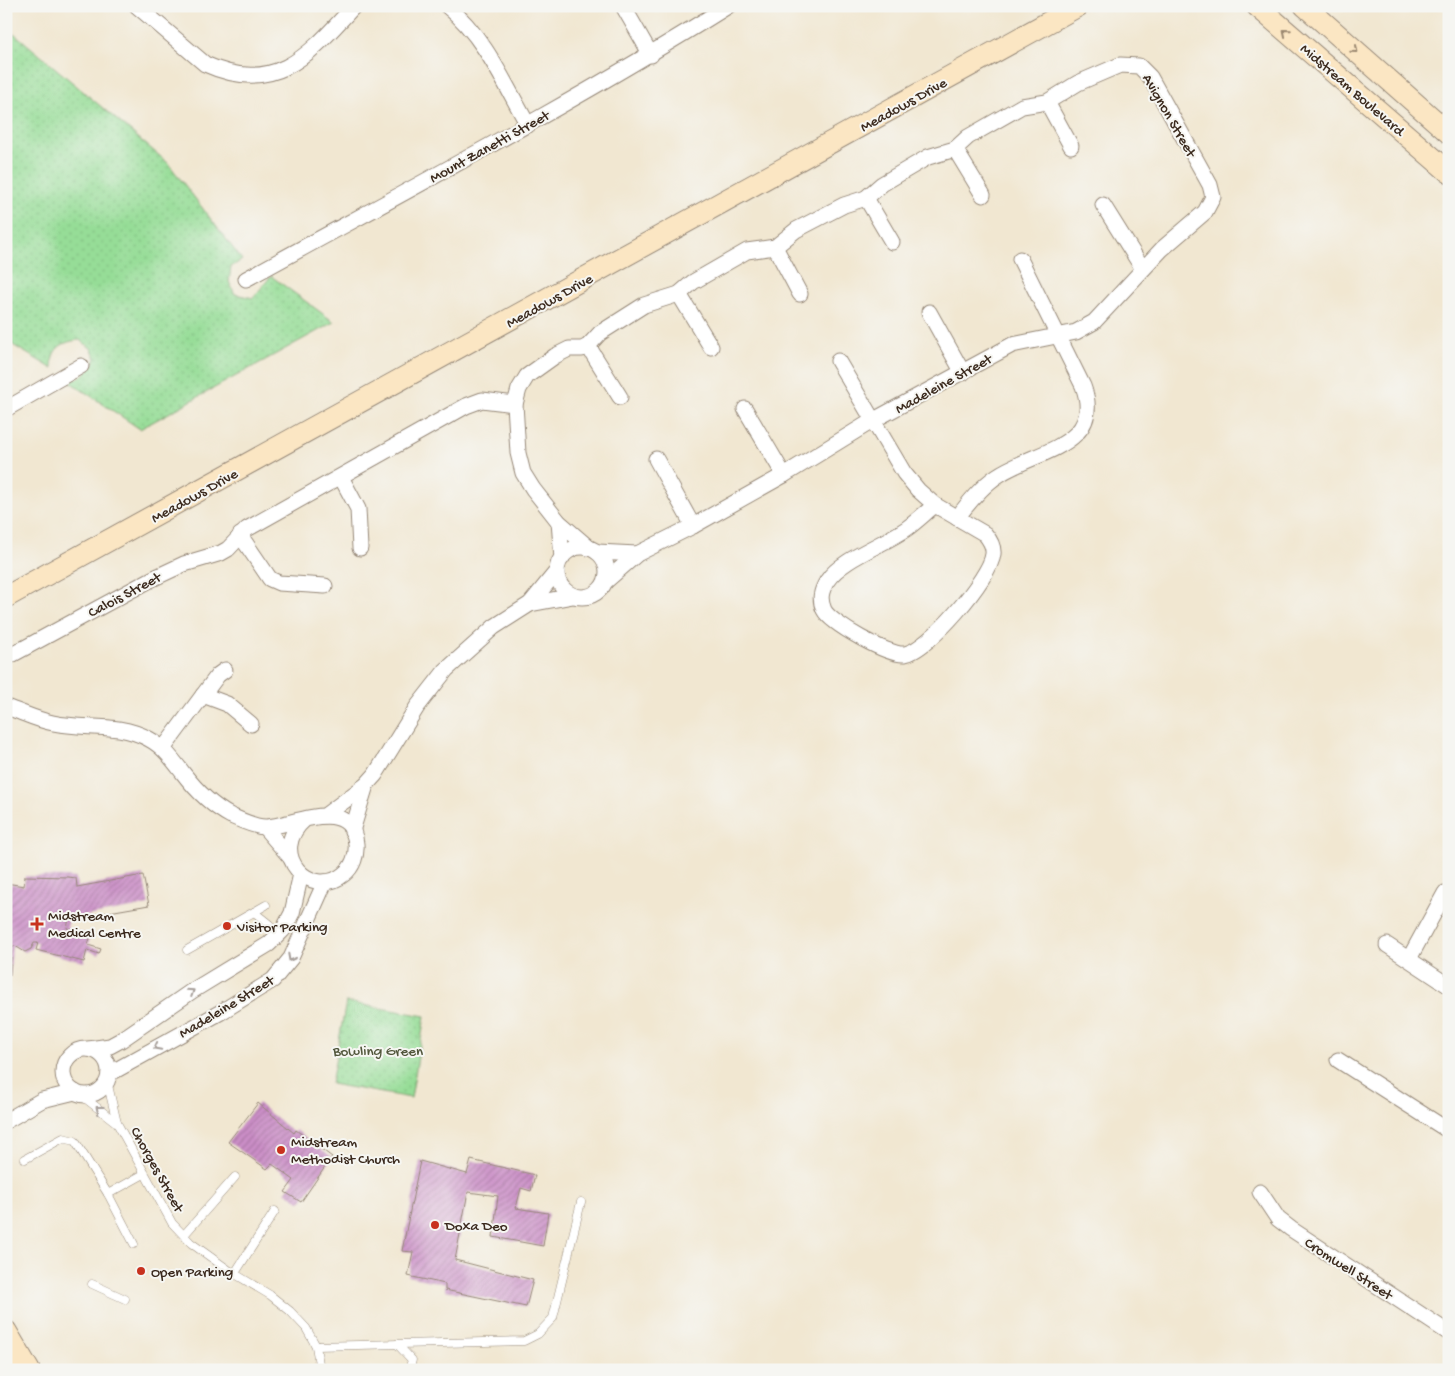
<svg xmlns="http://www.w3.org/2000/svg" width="1455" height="1376" font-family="'Gochi Hand',sans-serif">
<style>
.grass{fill:url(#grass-dots);stroke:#68845a}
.building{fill:url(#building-hatch)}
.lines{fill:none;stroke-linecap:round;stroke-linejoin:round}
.lane-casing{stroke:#968878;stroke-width:9}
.street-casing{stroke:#968878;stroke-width:17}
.secondary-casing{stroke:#968878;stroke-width:23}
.lane{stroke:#fff;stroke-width:8}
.street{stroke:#fff;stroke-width:15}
.secondary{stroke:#fbe6c3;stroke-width:21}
.oneway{stroke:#9b8870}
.oneway2{stroke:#a79f9a}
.poi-dot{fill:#c8321e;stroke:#f6f6f2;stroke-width:2}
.labels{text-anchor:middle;stroke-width:4;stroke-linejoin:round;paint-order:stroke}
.street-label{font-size:15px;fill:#3b2a1e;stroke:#f6f6f2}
.poi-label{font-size:15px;fill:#3b2a1e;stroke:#f6f6f2;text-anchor:start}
.park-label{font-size:15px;fill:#52573c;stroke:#f6f6f2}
</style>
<defs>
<pattern id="grass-dots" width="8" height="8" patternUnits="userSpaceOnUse" patternTransform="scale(1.25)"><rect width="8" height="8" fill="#96dd97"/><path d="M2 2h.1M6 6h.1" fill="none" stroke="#82be82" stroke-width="1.8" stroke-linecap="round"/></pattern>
<pattern id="building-hatch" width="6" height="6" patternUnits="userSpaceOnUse" patternTransform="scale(1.25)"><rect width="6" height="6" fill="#cb8ec7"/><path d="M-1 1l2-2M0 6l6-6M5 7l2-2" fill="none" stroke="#a674a1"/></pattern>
</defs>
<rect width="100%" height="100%" fill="#f6f6f2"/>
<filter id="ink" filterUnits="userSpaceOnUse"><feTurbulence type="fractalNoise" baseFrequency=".02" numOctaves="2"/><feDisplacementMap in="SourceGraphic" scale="10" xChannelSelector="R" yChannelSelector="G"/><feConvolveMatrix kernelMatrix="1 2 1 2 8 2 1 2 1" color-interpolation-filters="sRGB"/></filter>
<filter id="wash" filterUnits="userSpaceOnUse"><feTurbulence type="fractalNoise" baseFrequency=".0096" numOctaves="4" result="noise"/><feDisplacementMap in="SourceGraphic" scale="20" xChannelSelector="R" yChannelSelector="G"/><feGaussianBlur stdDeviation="1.12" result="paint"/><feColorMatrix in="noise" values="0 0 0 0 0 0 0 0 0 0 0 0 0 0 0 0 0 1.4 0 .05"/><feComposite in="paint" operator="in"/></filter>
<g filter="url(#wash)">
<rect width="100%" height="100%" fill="#f1e7d1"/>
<g class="grass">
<path d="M15,34L168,163L242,260L231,267L229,282L235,294L253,298L271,276L334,322L140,429L70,382C83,376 91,372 96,358L91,348L80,340C62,341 49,350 53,369L6,341V37Z"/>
<polygon points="346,1002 425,1016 411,1098 331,1084"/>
</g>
<g id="blocks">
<g class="building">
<polygon points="143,875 149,905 69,919 67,928 91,935 88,945 101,949 99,954 87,950 84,962 36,950 38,943 34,943 31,949 25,952 15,946 12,946 10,975 6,975 6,883 24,886 25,876 68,877 76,878 77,887"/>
<polygon points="258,1103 294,1133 296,1130 332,1157 301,1202 285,1192 294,1180 272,1164 267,1169 228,1142"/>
<polygon points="471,1160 535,1175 531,1191 521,1188 516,1208 548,1213 543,1246 493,1237 498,1196 468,1192 455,1260 533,1280 526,1307 445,1290 445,1284 408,1276 413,1252 402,1251 420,1161 467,1174"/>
</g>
</g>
</g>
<g filter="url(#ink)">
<use href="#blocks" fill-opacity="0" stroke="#968878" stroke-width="1"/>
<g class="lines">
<defs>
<g id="lane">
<polyline points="254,912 269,924 278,935"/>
<polyline points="187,950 266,905"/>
<polyline points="107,1081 117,1123 172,1223 191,1243 230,1271 270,1295 290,1311 306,1328 316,1346 320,1370"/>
<polyline points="81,1095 117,1123"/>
<polyline points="25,1159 63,1138 75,1141 108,1194 134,1244"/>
<polyline points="108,1194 144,1174"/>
<polyline points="184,1235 235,1177"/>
<polyline points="235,1273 275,1211"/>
<polyline points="92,1284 125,1299"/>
<polyline points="397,1344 412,1360 409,1370"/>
<polyline points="316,1346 524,1341 538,1334 553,1318 581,1202"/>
</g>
<g id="street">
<path d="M137,6L205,64C276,96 309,55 354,6"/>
<path d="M447,6C485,37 504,83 528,125"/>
<polyline points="623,6 651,55"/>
<polyline points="1047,102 1071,146"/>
<polyline points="955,149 983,195"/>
<polyline points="866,198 892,242"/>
<polyline points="1103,205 1143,269"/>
<polyline points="775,247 800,294"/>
<path d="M246,279C408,190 572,104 728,6"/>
<polyline points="679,294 711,347"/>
<polyline points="929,312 963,373"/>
<polyline points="588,346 620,397"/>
<path d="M838,361L904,473L918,490L935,505L985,534C990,540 994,546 993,554C991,577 928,651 905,654C889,656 831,624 824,610C819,599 821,591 827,581C841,559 883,545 906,529C916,522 925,513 935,505"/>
<polyline points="6,409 81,366"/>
<polyline points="745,409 784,475"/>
<polyline points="656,459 693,526"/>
<polyline points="341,477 358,509 360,548"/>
<path d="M957,518C969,502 981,487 997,476C1032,451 1106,447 1083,386L1020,259"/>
<polyline points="559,522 562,558"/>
<polyline points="240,535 270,579 279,583 325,586"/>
<circle cx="582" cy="572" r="25"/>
<polyline points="589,548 559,522 533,489 523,473 518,453 515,404 519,389 527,376 555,356 569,349 582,349 588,346 600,333 644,305 679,294 693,282 747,251 775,247 796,230 844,205 866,198 882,184 928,157 955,149 968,137 1022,106 1047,102 1078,83 1120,65 1139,66 1150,77 1210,185 1213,197 1205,212 1162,249 1094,322 1076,332 1012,345 872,421 784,475 693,526 637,554 606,581"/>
<polyline points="597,552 637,554"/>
<polyline points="530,604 573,596"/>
<polyline points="6,658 152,579 184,564 221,553 228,549 247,529 466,406 482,400 515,404"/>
<polyline points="203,695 227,704 251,724"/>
<path d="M6,707C21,712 37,720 53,723C86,730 118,722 149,739C164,747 173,760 183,773C196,790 212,806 231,816C240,820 257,828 267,827C294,825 351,795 356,844C357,855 353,867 344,874C312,901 265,854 305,819"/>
<polyline points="163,749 218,675 225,670"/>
<polyline points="327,814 366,785 375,775 417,707 446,670 494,627 530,604 557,571"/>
<polyline points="265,828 290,857"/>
<polyline points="352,831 366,785"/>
<polyline points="1387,945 1449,986"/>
<polyline points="1409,959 1445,893"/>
<circle cx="86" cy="1072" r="23"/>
<polyline points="89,1049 110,1046 121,1040 192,991 269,944 283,930 292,913 301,874"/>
<polyline points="1338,1060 1449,1131"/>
<polyline points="109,1074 221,1012 273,980 291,958 325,882"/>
<polyline points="6,1121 42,1100 75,1092"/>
<polyline points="1260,1192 1278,1219 1291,1229 1449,1333"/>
</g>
<g id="secondary">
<polyline points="1257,6 1449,172"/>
<polyline points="1305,6 1449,133"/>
<polyline points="6,597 1078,6"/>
<polyline points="6,1331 29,1370"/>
<polyline points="6,1364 10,1370"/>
</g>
</defs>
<use href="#lane" class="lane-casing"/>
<use href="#street" class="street-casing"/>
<use href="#secondary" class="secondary-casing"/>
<use href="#lane" class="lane"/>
<use href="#street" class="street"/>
<use href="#secondary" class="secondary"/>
</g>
<defs><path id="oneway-chevron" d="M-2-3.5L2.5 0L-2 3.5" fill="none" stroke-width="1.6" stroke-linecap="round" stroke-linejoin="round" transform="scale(1.25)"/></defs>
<g class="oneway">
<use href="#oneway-chevron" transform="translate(1286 32) rotate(-140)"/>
<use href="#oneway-chevron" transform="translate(1355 50) rotate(41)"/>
</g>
<g class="oneway2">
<use href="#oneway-chevron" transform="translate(291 958) rotate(118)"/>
<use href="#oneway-chevron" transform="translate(191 992) rotate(-33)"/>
<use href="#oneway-chevron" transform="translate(157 1047) rotate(152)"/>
<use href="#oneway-chevron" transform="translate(99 1109) rotate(-142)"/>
</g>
</g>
<g class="poi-dot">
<path d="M34.5 916.5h5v5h5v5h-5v5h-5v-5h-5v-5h5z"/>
<circle cx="227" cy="926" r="5"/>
<circle cx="281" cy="1150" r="5"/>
<circle cx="435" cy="1225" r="5"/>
<circle cx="141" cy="1271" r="5"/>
</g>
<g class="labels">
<g class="street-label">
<text transform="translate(1353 89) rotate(41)" y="5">Midstream Boulevard</text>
<text transform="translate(903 104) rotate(-29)" y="5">Meadows Drive</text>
<text transform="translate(1170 115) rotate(60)" y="5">Avignon Street</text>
<text transform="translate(489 146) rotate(-29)" y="5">Mount Zanetti Street</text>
<text transform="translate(549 300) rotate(-29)" y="5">Meadows Drive</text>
<text transform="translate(943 383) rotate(-29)" y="5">Madeleine Street</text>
<text transform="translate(194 495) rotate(-29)" y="5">Meadows Drive</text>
<text transform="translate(124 594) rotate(-28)" y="5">Calois Street</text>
<text transform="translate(226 1006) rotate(-31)" y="5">Madeleine Street</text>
<text transform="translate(158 1169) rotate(61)" y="5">Chorges Street</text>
<text transform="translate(1349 1268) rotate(33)" y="5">Cromwell Street</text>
</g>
<g class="poi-label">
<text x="48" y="920">Midstream<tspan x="48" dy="17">Medical Centre</tspan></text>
<text x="237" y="931">Visitor Parking</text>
<text x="291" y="1146">Midstream<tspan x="291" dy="17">Methodist Church</tspan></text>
<text x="445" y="1230">Doxa Deo</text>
<text x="151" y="1276">Open Parking</text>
</g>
<g class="park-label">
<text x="378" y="1055">Bowling Green</text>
</g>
</g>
<rect width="1455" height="1376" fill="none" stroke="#f6f6f2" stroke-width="25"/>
</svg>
